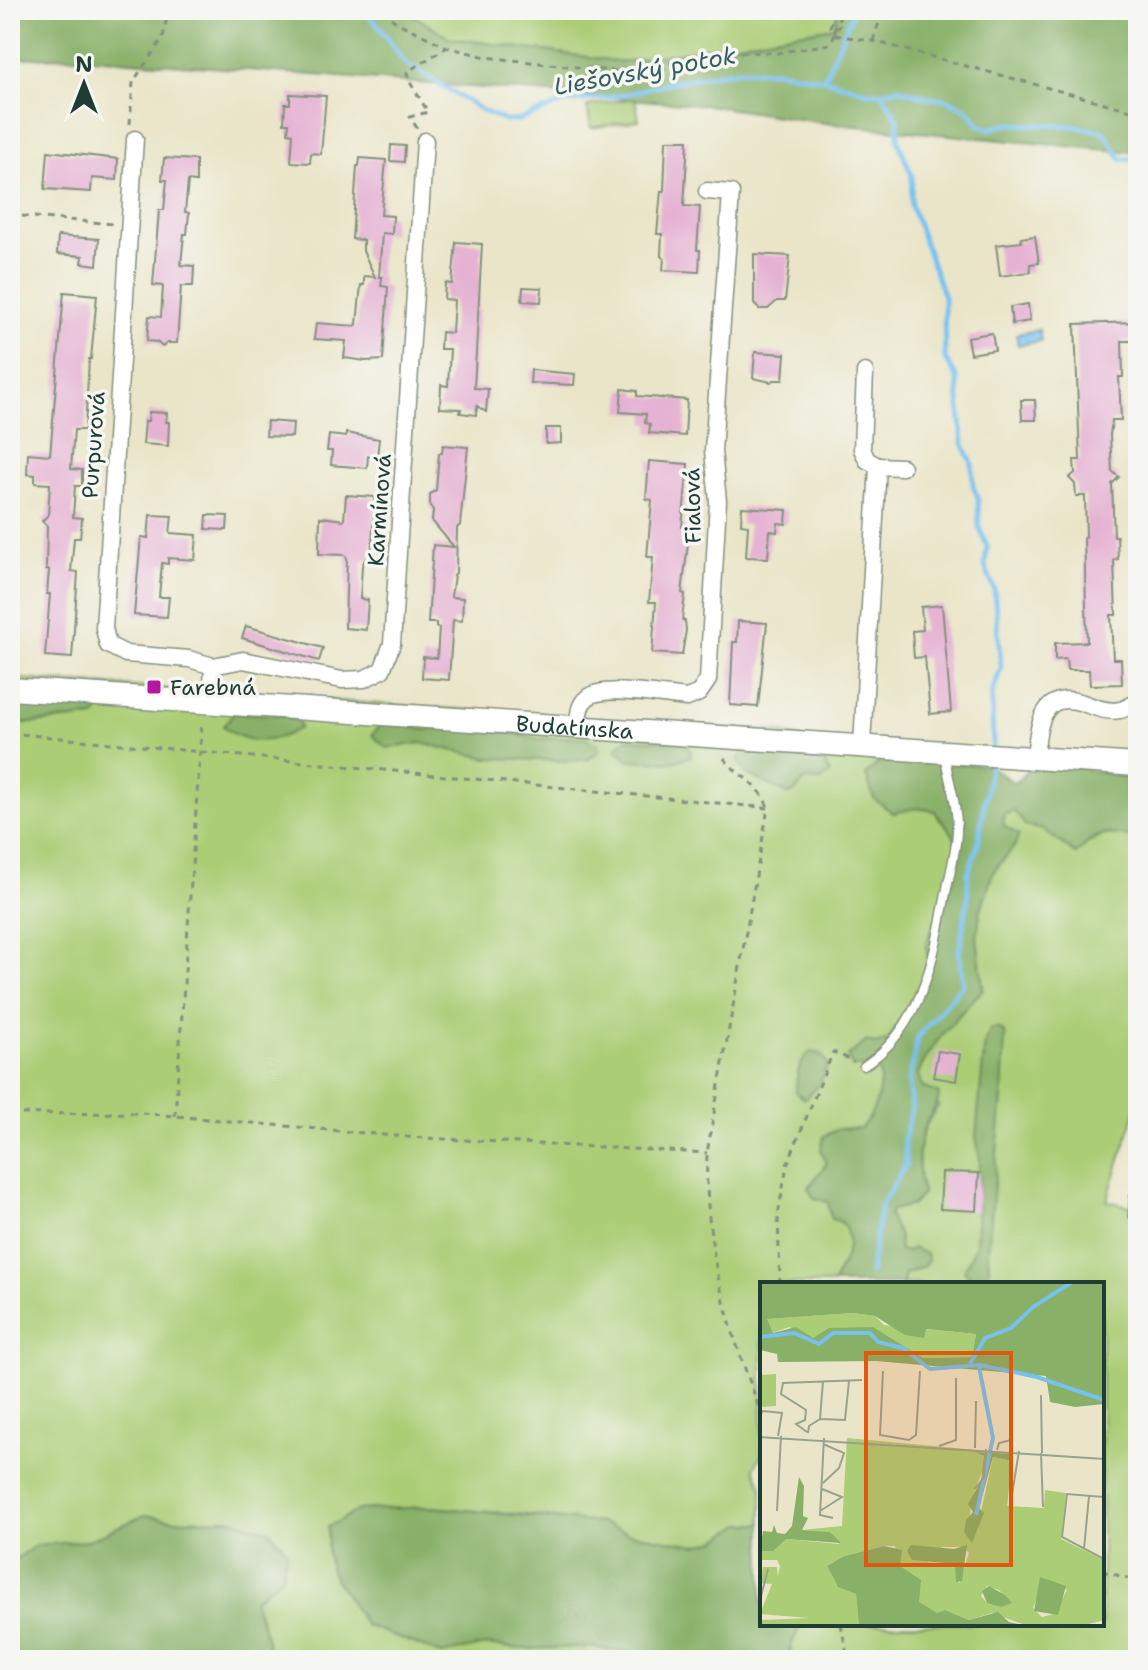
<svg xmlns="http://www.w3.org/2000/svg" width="1148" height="1670" font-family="'Shantell Sans',sans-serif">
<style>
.green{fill:#abcd76;stroke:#658555;stroke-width:2;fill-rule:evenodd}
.forest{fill:#88b067;stroke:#54764e;stroke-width:2}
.water{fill:#76c1ef;stroke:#4a7f92;stroke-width:2}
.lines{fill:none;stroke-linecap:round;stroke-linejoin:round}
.stream{stroke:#76c1ef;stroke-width:5}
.building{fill:#e5b2d3}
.service-casing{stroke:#84917e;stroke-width:11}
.minor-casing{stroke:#84917e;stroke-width:19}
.tertiary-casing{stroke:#84917e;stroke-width:25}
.path{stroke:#84917e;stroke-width:3;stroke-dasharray:6 6;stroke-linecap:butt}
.service{stroke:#fff;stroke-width:8}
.minor{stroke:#fff;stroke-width:16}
.tertiary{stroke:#fff;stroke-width:22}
.poi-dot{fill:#b5179e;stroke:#f6f6f2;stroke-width:3}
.labels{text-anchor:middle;stroke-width:7;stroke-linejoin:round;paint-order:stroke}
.street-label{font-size:22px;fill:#1f3d34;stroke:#f6f6f2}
.poi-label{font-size:22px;fill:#1f3d34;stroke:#f6f6f2;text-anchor:start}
.water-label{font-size:24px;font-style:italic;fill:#355e63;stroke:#f6f6f2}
.inset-river{fill:none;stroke:#76c1ef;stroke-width:4}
.inset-road{fill:none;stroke:#99a28d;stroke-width:2}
.view{fill:#de580e;fill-opacity:0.15;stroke:#de580e;stroke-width:4}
.inset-edge{fill:none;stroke:#1f3d34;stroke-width:4}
</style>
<rect width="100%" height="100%" fill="#f6f6f2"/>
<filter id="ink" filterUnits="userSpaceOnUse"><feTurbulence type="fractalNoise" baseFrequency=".0125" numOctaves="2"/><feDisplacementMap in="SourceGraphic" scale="16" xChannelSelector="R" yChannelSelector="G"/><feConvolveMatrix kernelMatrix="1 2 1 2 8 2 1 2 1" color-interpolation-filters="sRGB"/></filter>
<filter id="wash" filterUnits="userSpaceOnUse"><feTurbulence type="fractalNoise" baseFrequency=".006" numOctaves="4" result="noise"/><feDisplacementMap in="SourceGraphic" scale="32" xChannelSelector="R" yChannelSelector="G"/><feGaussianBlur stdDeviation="1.8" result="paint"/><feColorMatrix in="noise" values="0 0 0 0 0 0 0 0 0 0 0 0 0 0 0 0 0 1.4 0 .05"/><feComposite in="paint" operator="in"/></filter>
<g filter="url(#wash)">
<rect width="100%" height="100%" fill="#eae5c8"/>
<g class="green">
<polygon points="404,10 838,10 834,27 623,62 450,38"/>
<polygon points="635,98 639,120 591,128 587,106"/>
<path d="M10,678L780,732L879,762L866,775L893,813L916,808L935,811L940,820L953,831L958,849L929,968L888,1041L875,1044L871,1065L880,1074C881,1094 874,1114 861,1128L838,1129L821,1150L827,1163L808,1188L828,1202L837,1220C863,1232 841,1266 833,1284H762V1454L754,1468L762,1486V1524H741L715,1541L696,1545L628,1533L601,1523L529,1515L431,1507L358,1510L365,1625L441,1654L486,1645L520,1649L587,1647L684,1660H268L267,1640L254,1599L282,1577L229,1519L173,1520L145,1515L87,1541L37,1545L10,1563V725L94,717L10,696ZM383,722L427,730L449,727L509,732L537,739L584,737L487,758L421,743Z"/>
<path d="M1014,811L1026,826L1044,830L1075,854C1091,840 1099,832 1120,835C1128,837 1132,836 1138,842L1137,1105L1107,1201L1138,1208V1660H788L792,1643L801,1624H1102V1284H903L905,1274L924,1266L907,1252L900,1251L898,1234L889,1216L891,1209L912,1205L922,1194C917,1156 914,1138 939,1105L922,1087L917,1074C933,1040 958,1017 983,989L977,937L980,912L993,872L1015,846L1004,826L1003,815Z"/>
</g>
<g class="forest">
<polygon points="10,10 404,10 450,38 623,62 834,27 838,10 1138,10 1138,153 824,123 706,105 77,57 10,58"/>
<polygon points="10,696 96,703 99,712 94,717 10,725"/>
<path d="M234,713L281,715L299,722L300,728C274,744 247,746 223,726Z"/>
<polygon points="383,722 427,730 449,727 509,732 537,739 585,737 598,745 599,751 589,759 571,761 487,758 421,743 387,748 372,735"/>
<polygon points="626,739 677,741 690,749 691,756 673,762 628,760 616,749"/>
<polygon points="744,750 813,755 823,760 830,774 821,781 805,780 794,793 788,794 745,773 738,760"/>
<path d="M879,762L988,765L1013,782L1018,781L1030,767L1065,765L1138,780V842C1131,836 1127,836 1118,835C1096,831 1091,840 1076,854L1044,830L1026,826L1014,811L1003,815L1004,826L1019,835L1015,845L993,872L980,912L977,938L983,989C958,1016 933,1040 918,1074L922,1087L939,1094C938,1107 931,1112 926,1123C915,1151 918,1166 922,1194L912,1205L891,1210L889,1216L898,1234L900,1251L907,1252L913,1248L926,1254L928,1260L924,1266L905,1274L903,1284H833C843,1261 856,1246 842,1222L831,1219L828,1202L814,1198L808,1188L827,1163L821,1150L824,1136L838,1129L861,1128C874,1114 881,1094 880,1074L871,1065L852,1068L848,1056L867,1041L875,1044L888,1041C902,1019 919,995 927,971C930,961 925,950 927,941C936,913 960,877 957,847C956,830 942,825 935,811L916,808L893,813L874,799L866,775Z"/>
<polygon points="991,1029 1000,1029 1005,1034 1002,1098 988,1251 989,1271 984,1280 976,1281 964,1271 976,1245 980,1160 976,1136 985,1041"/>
<path d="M810,1052L821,1054L828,1065L820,1083L805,1099L796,1093C796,1075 798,1065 810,1052Z"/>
<polygon points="431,1507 601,1523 628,1533 696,1545 715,1541 741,1524 762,1524 762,1624 801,1624 792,1643 788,1660 684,1660 587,1647 520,1649 486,1645 442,1654 365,1625 331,1572 327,1554 328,1527 358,1510"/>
<polygon points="145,1515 173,1520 229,1519 269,1530 287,1550 282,1577 254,1600 267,1640 268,1660 10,1660 10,1563 37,1545 87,1541"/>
</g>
<polygon class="water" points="1039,330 1041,341 1018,345 1016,334"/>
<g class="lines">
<g class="stream">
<polyline points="363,10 378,25 404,62 483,111 505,121 519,120 566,102 620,96 663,84 739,70 778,71 824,79 868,92 882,93 897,88 930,98 946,99 968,110 979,125 989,129 1010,124 1073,126 1104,132 1121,159 1138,159"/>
<polyline points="824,79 854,10"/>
<polyline points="882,93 898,120 898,141 912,176 911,205 944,297 945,358 957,378 963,443 972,463 973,486 978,497 979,527 987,546 985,566 994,589 1001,668 992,694 993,751"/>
<polyline points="870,1273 881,1205 906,1165 904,1140 912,1109 909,1081 918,1037 963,984 959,952 968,899 968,873 978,844 991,761"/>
</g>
</g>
<g id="blocks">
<g class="building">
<polygon points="290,94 326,96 321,154 311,153 310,163 291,162 293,134 288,133 289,123 284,123 285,104 290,104"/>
<polygon points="666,140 688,140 684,206 700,207 697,250 700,250 699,272 663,270 664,259 661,256 662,234 657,234 661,191 664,191"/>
<polygon points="391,145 405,146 404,162 390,161"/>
<polygon points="48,151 118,159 117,180 92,178 91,192 45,189"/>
<polygon points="164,158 196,160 196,182 188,181 185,212 189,213 187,234 184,234 181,265 194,266 193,286 181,286 177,343 167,343 162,347 157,342 147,341 149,316 161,317 163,286 153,285 159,210 164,210 167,180 162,180"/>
<polygon points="360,158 386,160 381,215 393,216 392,234 382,233 379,277 382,277 381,286 388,287 383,360 366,361 344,358 346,341 314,339 316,323 355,326 357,324 361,285 364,285 364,276 375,277 363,251 363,240 352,239 357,166 359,166"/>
<polygon points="58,236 99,239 97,265 82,263 83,256 57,254"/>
<polygon points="1035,236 1039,263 1030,264 1031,272 1000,276 996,245 1022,242 1021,238"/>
<polygon points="456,242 482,244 474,388 488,389 486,412 477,406 476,415 460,413 461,409 440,408 441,385 448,386 450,349 440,349 441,332 452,333 454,300 444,299 445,283 452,284"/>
<polygon points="754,254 790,256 785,301 777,301 768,309 759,309 754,304"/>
<polygon points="523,287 542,288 541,302 522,301"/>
<polygon points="64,292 97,295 91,359 89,359 85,430 74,430 71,469 82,470 82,486 75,486 73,517 82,518 80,538 74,538 71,571 78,572 72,658 45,656 50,594 47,594 49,570 46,570 47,526 42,521 48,515 50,484 35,483 35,475 27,474 28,453 50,455"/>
<polygon points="1028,304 1030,321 1012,324 1010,307"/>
<polygon points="1138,322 1138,341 1122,341 1123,377 1119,377 1121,420 1112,420 1110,435 1112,471 1119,477 1112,484 1114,536 1117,536 1118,559 1114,560 1116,615 1111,615 1113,659 1121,659 1122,684 1090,685 1089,670 1067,670 1066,659 1055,660 1055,643 1087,642 1084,537 1086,537 1085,496 1076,496 1075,484 1069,478 1075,473 1074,460 1080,460 1075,324"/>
<polygon points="992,333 995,350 970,354 967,337"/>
<polygon points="755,352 785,354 783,380 774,380 771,382 753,378"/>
<polygon points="531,370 575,374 574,385 530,383"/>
<polygon points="622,389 637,391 637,396 687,400 685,436 649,433 650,424 645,423 646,414 620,412"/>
<polygon points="1021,400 1035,400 1036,420 1022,420"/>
<polygon points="149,412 167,413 166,422 169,422 168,446 143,444 145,421 148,421"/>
<polygon points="267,421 293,423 292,437 266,436"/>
<polygon points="546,428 561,428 561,443 546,444"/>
<polygon points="346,433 379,439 377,457 368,456 367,468 331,465 332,451 327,451 329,435 346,437"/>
<polygon points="443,445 468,447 460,525 457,528 456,573 454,575 451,597 463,598 462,621 453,620 449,680 422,678 423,657 437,658 439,628 436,627 436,623 428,623 433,545 454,547 432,521 433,510 430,506 430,494 436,490 439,453 442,453"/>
<polygon points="649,461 688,464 682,527 690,527 682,593 685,594 682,620 685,621 686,630 682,655 652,653 656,602 649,602 653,557 647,557 652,500 646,499"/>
<polygon points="346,495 375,497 371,559 365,559 362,566 360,599 368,600 366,630 345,628 347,558 345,555 319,554 320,517 344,520"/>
<polygon points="742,507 787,510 786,524 778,523 777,532 770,531 768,558 746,557 748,525 741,524"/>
<polygon points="150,515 172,516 170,533 197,535 195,560 168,558 168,564 162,563 159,597 169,597 167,617 134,615 141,537 148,538"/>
<polygon points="207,515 228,516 227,530 206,529"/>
<polygon points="942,605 951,712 930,714 925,657 914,658 912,631 923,630 921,607"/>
<polygon points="738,621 767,623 758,707 730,705 733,642 737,642"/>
<polygon points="246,626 323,648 319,661 242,638"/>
<polygon points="938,1051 960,1054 956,1081 933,1077"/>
<polygon points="942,1172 979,1173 977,1211 940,1209"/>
</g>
</g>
</g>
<g filter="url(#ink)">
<use href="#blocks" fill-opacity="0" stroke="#84917e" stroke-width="2"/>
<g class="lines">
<defs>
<path id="service" d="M864,1066C923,1027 934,957 946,893C950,873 956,852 957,832C958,805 948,779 944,752"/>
<g id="minor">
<polyline points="135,139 104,628 108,645 126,654 189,659 213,666 243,660 342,680 364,679 382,670 392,644 425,141"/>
<polyline points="878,466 902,467"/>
<polyline points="211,703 213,666"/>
<path d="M577,727C579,717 578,705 587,698C602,684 665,696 687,698L699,693L708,680L718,501L713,451L731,193L707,191"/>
<polyline points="862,745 878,466 867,460 862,449 865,372"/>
<path d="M1035,758C1038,727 1041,689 1083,703C1094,707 1108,713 1120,710C1126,709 1133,704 1138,702"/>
<polyline points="1137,1214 1138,1198"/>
</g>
<g id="tertiary">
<path id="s1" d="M10,689L1138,765"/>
</g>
</defs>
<use href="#service" class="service-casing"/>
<use href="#minor" class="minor-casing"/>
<use href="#tertiary" class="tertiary-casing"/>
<g class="path">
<polyline points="382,10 396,22 447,47 486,57 612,71 747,52 777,53 830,44 840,24"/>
<polyline points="835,10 830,27 836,33"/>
<polyline points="834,31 842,10"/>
<polyline points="835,35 873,41 1138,112"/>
<polyline points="873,41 883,10"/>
<polyline points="130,124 133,82 163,38 168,10"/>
<polyline points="417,128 410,117 428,112 408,79 407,72 447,47"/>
<polyline points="10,215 113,224"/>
<polyline points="10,733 768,808"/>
<path d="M724,758C740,779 759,781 768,808L707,1153C705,1213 714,1272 732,1330C741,1360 753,1388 762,1418"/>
<polyline points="10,1114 141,1113 407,1137 707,1153"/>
<polyline points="175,1116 202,722"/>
<polyline points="780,1284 778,1215 787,1165 833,1052 854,1061"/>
<polyline points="1102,1571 1138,1581"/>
<polyline points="841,1624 848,1660"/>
</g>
<use href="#service" class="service"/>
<use href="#minor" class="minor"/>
<use href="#tertiary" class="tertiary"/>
</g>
</g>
<rect class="poi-dot" x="146" y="679" width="16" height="16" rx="4"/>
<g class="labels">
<g class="street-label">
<text transform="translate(93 445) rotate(-86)" y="8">Purpurová</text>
<text transform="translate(692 506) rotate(-91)" y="8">Fialová</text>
<text transform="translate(379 510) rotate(-86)" y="8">Karmínová</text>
<text dy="8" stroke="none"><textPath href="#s1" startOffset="566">Budatínska</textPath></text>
</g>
<g class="poi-label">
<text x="170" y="695">Farebná</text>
</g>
<g class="water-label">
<text transform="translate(645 71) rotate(-10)" y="8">Liešovský potok</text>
</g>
</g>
<g transform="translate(760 1282)">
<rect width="344" height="344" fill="#eae5c8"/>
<path d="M93,31L115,34L124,43L216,52L212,75L163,76L113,46L53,56L29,45L13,51L6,37ZM0,89L1,93L16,92V124L0,125ZM87,156L217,168L227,177L211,219L210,236L217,248L233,175L252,179L247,224L284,226L285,208L306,211L301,257L344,278V338L321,344H268L232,331L209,338L185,328L177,331L163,324L161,328L153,294L140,284L135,264H124L84,274L67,284L77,303L96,312L99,344H0V338L49,336L0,332L12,302L0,301L3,285H17L18,294L20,284L17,278H0V269L26,257L79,262L70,250L42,248L82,244ZM182,265H203L209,271L199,302L195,282L167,280ZM284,297L307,308L294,332L282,335L273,326ZM227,304L239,308L251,321H227L221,314Z" fill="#abcd76" fill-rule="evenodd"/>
<path d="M0,0H344V122L315,125L290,120L286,94L116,79L18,80L17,72L0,68ZM93,31L115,34L145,53L164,56L166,47L216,52L212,75L163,76L113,45L69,46L53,56L36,45L13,51L7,37ZM216,170L253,172L252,179L233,175L219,226L224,231L212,261L204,250L206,238L213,230L208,222L221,199L224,174ZM39,195L44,204L43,234L48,236L42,248L70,250L81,261L26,257L13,269H0L3,249L12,250L14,243L17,251L25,252L32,244ZM151,263L194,267L207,263L202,299L196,300L195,282L152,278L147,269ZM124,264L142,268L140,284L161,298L159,320L177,331L185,328L209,338L238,330L249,340L268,344H99L96,312L78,305L67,284L84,274ZM280,295L306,304L298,333L274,329ZM229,304L245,313L252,321L241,325L227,321L222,309Z" fill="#88b067" fill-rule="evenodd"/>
<path class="inset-river" d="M0,55L34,51L59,62L73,51H110L118,60L143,66L170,87L220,83L277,95L344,118M210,82L225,56L251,46L273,25L312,0M216,233L233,156L219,85"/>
<path class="inset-road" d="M123,89L120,153L149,158L156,153L160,89M281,113L282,171M0,133L3,129L22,131L18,154M60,137L85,138L89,99M47,150L36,142L45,138L46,128L21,112L23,101L102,98M48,151L49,144L60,137L63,99M0,155L344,177M64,156L60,233L73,236M179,164L196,158V96M215,166L216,119M237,168L239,161L251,158L252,109M281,171L283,225M63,201L79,186L84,171L63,162M215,207L224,195L226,167M344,215L307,212L302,255L344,277M250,225L259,169M17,229L21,154M60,229L82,215L62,207M324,267L329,214M0,318L8,287"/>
<path class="view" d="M106,71H251V283H106Z"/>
<rect width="344" height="344" class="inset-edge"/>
</g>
<rect width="1148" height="1670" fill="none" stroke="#f6f6f2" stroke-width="40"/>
<g transform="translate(84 84)" stroke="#f6f6f2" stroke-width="6" paint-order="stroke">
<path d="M0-6L14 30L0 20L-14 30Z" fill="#1f3d34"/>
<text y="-12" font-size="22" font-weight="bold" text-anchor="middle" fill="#1f3d34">N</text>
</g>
</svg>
